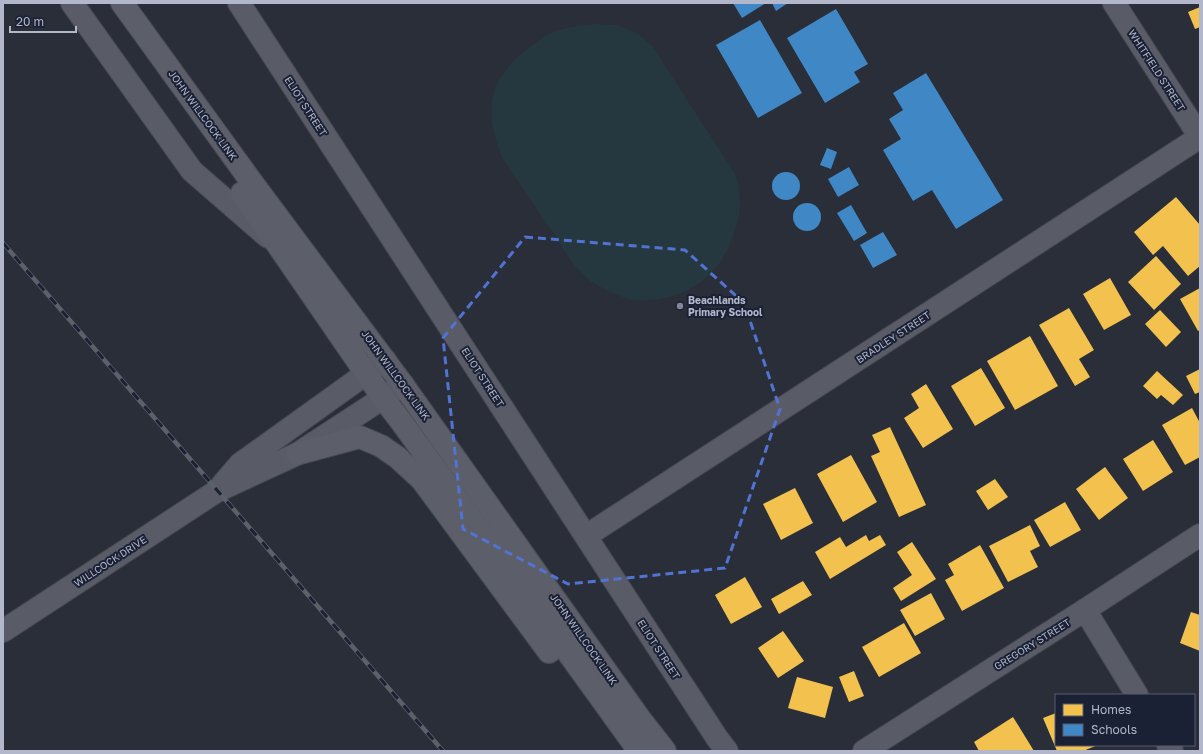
<svg xmlns="http://www.w3.org/2000/svg" width="1203" height="754" font-family="'Golos Text',sans-serif">
<style>
.park{fill:#253840}
.homes{fill:#f2c14e}
.schools{fill:#3f88c5}
.lines{fill:none;stroke-linecap:round;stroke-linejoin:round}
.minor-casing{stroke:#454952;stroke-width:24}
.major-casing{stroke:#464b56;stroke-width:24}
.minor{stroke:#595c67;stroke-width:22}
.major{stroke:#5c5e69;stroke-width:22}
.rail-casing{stroke:#5c606a;stroke-width:4.5}
.rail{stroke:#1b2135;stroke-width:3;stroke-dasharray:9;stroke-linecap:butt}
.marked{fill:none;stroke:#5173d3;stroke-width:3;stroke-dasharray:8 5;stroke-linejoin:round}
.poi-dot{fill:#828798;stroke:#1b2135;stroke-width:1.5}
.labels{text-anchor:middle;stroke-width:4;stroke-linejoin:round;paint-order:stroke}
.street-label{font-size:10px;fill:#b2b7cb;stroke:#1b2135}
.poi-label{font-size:10px;font-weight:bold;fill:#b2b7cb;stroke:#1b2135;text-anchor:start}
</style>
<rect width="100%" height="100%" fill="#292e39"/>
<path class="park" d="M596,24L617,25L638,34L653,47L735,174C743,198 741,212 733,236C722,270 695,294 659,299C649,300 639,302 629,299C618,296 606,290 595,284C576,273 562,246 550,228C534,205 518,181 502,157C484,113 487,79 528,49C536,43 544,36 554,32C567,27 582,26 596,24Z"/>
<g class="homes">
<polygon points="1200,7 1200,27 1195,29 1188,12"/>
<polygon points="1176,197 1200,225 1200,266 1188,276 1163,246 1153,255 1134,232"/>
<polygon points="1156,256 1181,284 1154,310 1128,282"/>
<polygon points="1110,278 1131,315 1104,330 1083,294"/>
<polygon points="1200,288 1200,330 1198,331 1180,299"/>
<polygon points="1069,308 1094,350 1079,359 1090,377 1075,386 1039,325"/>
<polygon points="1160,310 1181,332 1166,347 1145,324"/>
<polygon points="1030,336 1058,386 1015,410 987,361"/>
<polygon points="981,368 1005,408 975,426 951,386"/>
<polygon points="1200,369 1200,392 1195,394 1186,376"/>
<polygon points="1157,371 1183,395 1173,405 1161,395 1157,399 1143,386"/>
<polygon points="926,384 953,429 923,448 904,418 919,408 911,394"/>
<polygon points="1192,408 1200,423 1200,457 1185,465 1162,425"/>
<polygon points="890,427 926,505 899,517 871,456 880,452 872,435"/>
<polygon points="1153,440 1173,472 1143,491 1123,459"/>
<polygon points="851,455 877,502 843,522 817,474"/>
<polygon points="1105,467 1128,498 1099,520 1076,489"/>
<polygon points="995,479 1008,497 988,510 976,491"/>
<polygon points="795,488 813,523 781,540 763,504"/>
<polygon points="1065,502 1081,530 1050,547 1034,520"/>
<polygon points="1030,525 1040,546 1030,551 1038,567 1008,582 989,546"/>
<polygon points="866,535 869,541 880,535 886,545 830,579 815,552 840,537 846,547"/>
<polygon points="912,542 936,579 901,601 893,588 912,575 897,552"/>
<polygon points="980,545 1004,588 962,611 945,580 954,575 948,564"/>
<polygon points="745,577 762,607 731,624 715,595"/>
<polygon points="803,581 812,595 779,614 771,599"/>
<polygon points="931,593 945,619 915,636 900,610"/>
<polygon points="1191,612 1200,615 1200,651 1180,643"/>
<polygon points="904,623 921,653 879,677 862,647"/>
<polygon points="783,631 804,661 778,678 758,648"/>
<polygon points="854,671 864,696 849,702 839,677"/>
<polygon points="797,677 833,687 825,718 788,708"/>
<polygon points="1056,713 1056,745 1098,745 1083,751 1057,751 1043,718"/>
<polygon points="1013,717 1034,751 979,751 974,742"/>
</g>
<g class="schools">
<polygon points="733,3 766,3 742,18"/>
<polygon points="772,3 788,3 776,11"/>
<polygon points="836,9 868,64 854,72 860,82 825,103 787,38"/>
<polygon points="760,20 802,93 758,118 716,45"/>
<polygon points="926,73 1003,200 956,229 932,190 913,201 883,150 901,139 889,119 903,110 893,93"/>
<polygon points="827,148 837,152 831,169 820,165"/>
<polygon points="849,167 859,185 838,197 828,179"/>
<circle cx="786" cy="186" r="14"/>
<circle cx="807" cy="217" r="14"/>
<polygon points="851,205 867,233 854,241 837,213"/>
<polygon points="883,232 897,255 873,268 860,245"/>
</g>
<g class="lines">
<defs>
<g id="minor">
<polyline points="72,3 192,171 268,237"/>
<polyline points="239,3 717,738 727,751"/>
<polyline points="1114,3 1200,137"/>
<polyline points="222,485 240,464 385,360"/>
<polyline points="586,536 1200,137"/>
<polyline points="1085,610 1137,695"/>
<polyline points="3,631 217,491 297,454 403,385"/>
<polyline points="1168,745 1172,751"/>
<polyline points="864,751 1085,610 1200,535"/>
</g>
<g id="major">
<polyline points="122,3 248,177 403,385 640,719 665,751"/>
<polyline points="242,193 383,398 403,424 639,751"/>
<polyline points="297,454 360,437 381,446 397,457 422,480 549,652"/>
</g>
</defs>
<use href="#minor" class="minor-casing"/>
<use href="#major" class="major-casing"/>
<use href="#minor" class="minor"/>
<use href="#major" class="major"/>
<defs>
<polyline id="rail" points="3,243 443,751"/>
</defs>
<use href="#rail" class="rail-casing"/>
<use href="#rail" class="rail"/>
</g>
<path class="marked" d="M525,237L685,250L744,303L780,409L725,568L568,584L463,529L443,338Z"/>
<circle class="poi-dot" cx="680" cy="306" r="4"/>
<g class="labels">
<g class="street-label">
<text transform="translate(1157 70) rotate(57)" y="4">WHITFIELD STREET</text>
<text transform="translate(306 106) rotate(57)" y="4">ELIOT STREET</text>
<text transform="translate(203 115) rotate(54)" y="4">JOHN WILLCOCK LINK</text>
<text transform="translate(893 337) rotate(-33)" y="4">BRADLEY STREET</text>
<text transform="translate(396 375) rotate(54)" y="4">JOHN WILLCOCK LINK</text>
<text transform="translate(483 377) rotate(57)" y="4">ELIOT STREET</text>
<text transform="translate(110 561) rotate(-33)" y="4">WILLCOCK DRIVE</text>
<text transform="translate(584 639) rotate(55)" y="4">JOHN WILLCOCK LINK</text>
<text transform="translate(1032 644) rotate(-32)" y="4">GREGORY STREET</text>
<text transform="translate(659 649) rotate(57)" y="4">ELIOT STREET</text>
</g>
<g class="poi-label">
<text x="688" y="304">Beachlands<tspan x="688" dy="12">Primary School</tspan></text>
</g>
</g>
<rect width="1203" height="754" fill="none" stroke="#b2b7cb" stroke-width="8"/>
<rect x="1055" y="694" width="140" height="52" fill="#1b2135" stroke="#575d71"/>
<rect x="1063" y="704" width="20" height="12" fill="#f2c14e" stroke="#575d71"/>
<text x="1091" y="714" font-size="12" fill="#b2b7cb">Homes</text>
<rect x="1063" y="724" width="20" height="12" fill="#3f88c5" stroke="#575d71"/>
<text x="1091" y="734" font-size="12" fill="#b2b7cb">Schools</text>
<path d="M10 26v6h66v-6" fill="none" stroke="#b2b7cb" stroke-width="2"/>
<text x="16" y="26" font-size="12" fill="#b2b7cb" stroke="#1b2135" stroke-width="3" paint-order="stroke">20 m</text>
</svg>
